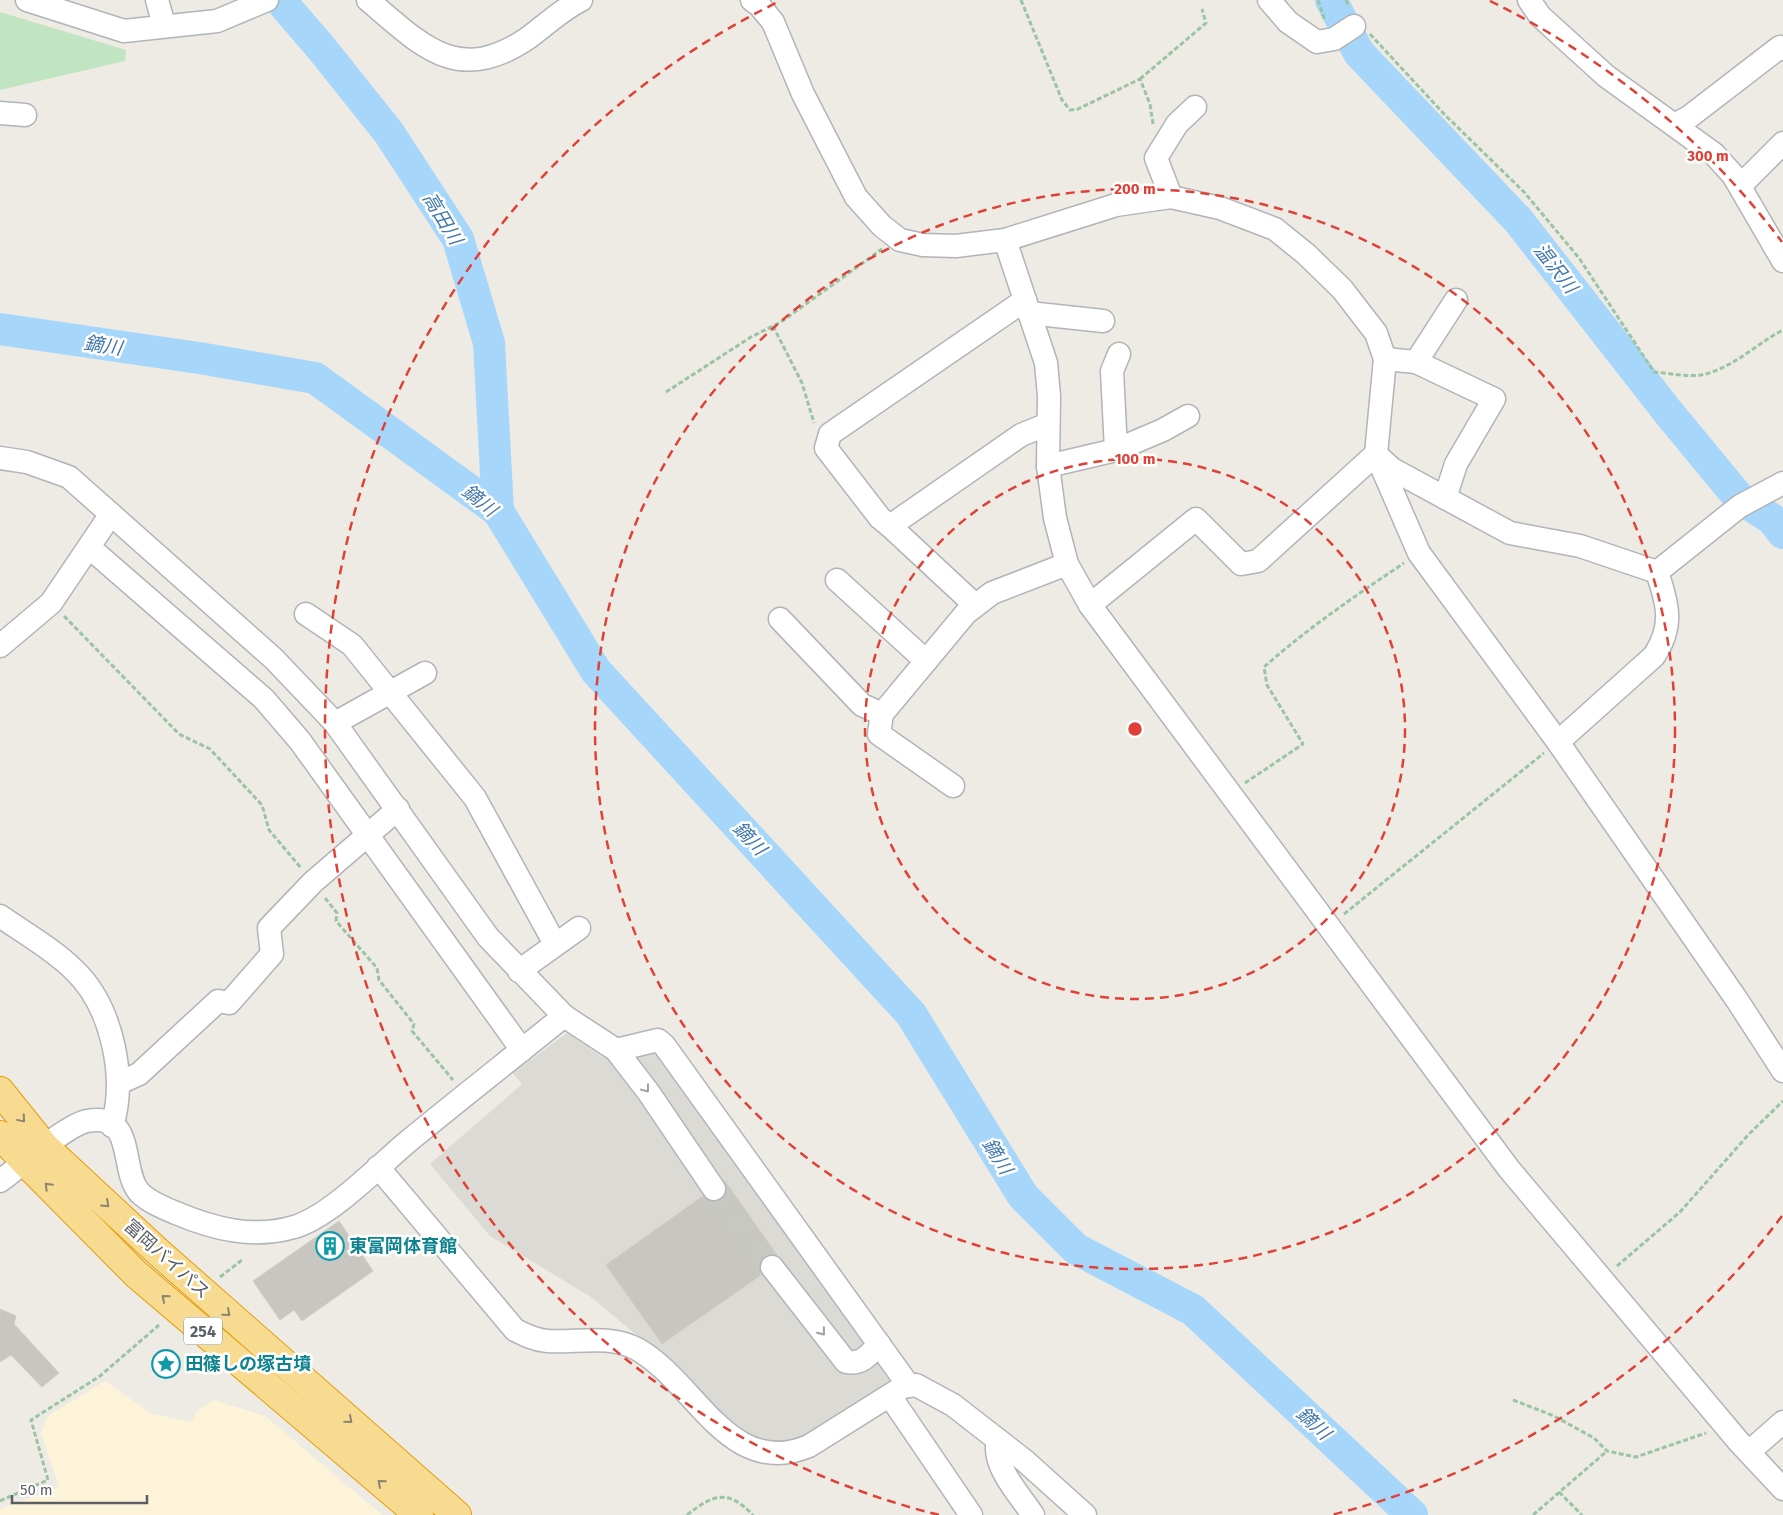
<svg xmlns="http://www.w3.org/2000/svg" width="1783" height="1515" font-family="'Fira Sans','Noto Sans JP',sans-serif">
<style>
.commercial{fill:#fcf3d9}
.industrial{fill:#dcdad5}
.green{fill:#c1e4c1}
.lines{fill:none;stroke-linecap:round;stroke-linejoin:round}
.river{stroke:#a6d7fb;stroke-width:32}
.building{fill:#c8c6c0;stroke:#d2ccc2}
.minor-tunnel{stroke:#c8c8c3;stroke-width:22;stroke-dasharray:22 11;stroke-linecap:butt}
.minor-casing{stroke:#b1b4b8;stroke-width:25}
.highway-casing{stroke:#e59d0b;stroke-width:30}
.path{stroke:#9ac4a5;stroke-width:3;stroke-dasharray:5 2.5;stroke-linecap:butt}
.minor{stroke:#fff;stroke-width:22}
.highway{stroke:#f7db90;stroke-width:28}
.oneway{stroke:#9d9fa1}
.oneway2{stroke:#8a8470}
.ring{fill:none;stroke:#e04036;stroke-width:2.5;stroke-dasharray:9 6}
.labels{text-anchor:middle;stroke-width:5;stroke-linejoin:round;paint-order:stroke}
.shield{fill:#fff;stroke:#8c8f92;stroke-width:1}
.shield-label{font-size:16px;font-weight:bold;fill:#5b5f63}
.culture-label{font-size:18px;font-weight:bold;fill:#0d838f;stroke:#fff;text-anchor:start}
.street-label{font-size:18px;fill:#5b5f63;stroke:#fff}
.water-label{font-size:19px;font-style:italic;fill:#4378ac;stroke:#fff}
.centre{fill:#e04036;stroke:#fff;stroke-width:2.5}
.ring-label{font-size:15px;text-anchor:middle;font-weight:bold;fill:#e04036;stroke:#fff;stroke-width:5;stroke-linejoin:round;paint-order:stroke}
</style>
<rect width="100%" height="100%" fill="#edebe3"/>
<polygon class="commercial" points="105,1381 152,1414 192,1422 196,1412 213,1400 265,1416 382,1515 0,1515 0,1509 59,1487 41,1433 48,1416"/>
<polygon class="industrial" points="567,1033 602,1057 628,1057 657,1051 898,1381 800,1442 783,1445 744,1437 657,1352 591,1297 490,1236 430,1164 522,1084 513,1073"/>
<polygon class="green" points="0,12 126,50 125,61 0,90"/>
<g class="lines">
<g class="river">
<polyline points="280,0 322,49 389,133 458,239 489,343 498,511"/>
<polyline points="1331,0 1359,53 1518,220 1668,412 1739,498 1772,519 1783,533"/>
<polyline points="0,329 199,358 315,378 498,511 596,671 911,1014 1023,1196 1076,1249 1193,1310 1412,1515"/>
</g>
</g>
<g class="building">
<polygon points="725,1181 777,1255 770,1254 764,1257 760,1263 761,1275 662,1344 606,1265 703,1196 714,1202 722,1200 727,1189"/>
<polygon points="339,1221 373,1271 302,1321 294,1310 280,1320 253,1281"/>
<polygon points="0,1309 16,1316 14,1324 59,1373 42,1387 11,1355 0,1362"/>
</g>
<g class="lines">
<polyline class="minor-tunnel" points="714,1189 772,1267"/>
<defs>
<g id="minor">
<polyline points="27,0 124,31 217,21 267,0"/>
<polyline points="157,0 164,25"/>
<path d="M368,0C422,46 458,86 528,38C546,25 561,10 581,0"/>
<polyline points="752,0 759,5 773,22 803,94 856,197 882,226 900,240 923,245 956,246 1005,240 1116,205 1171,197 1220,208 1275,229 1306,254 1342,289 1376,333 1385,359 1376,454 1419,553 1558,742 1737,1000 1783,1071"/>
<polyline points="1269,0 1288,22 1317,42 1334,39 1354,26"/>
<polyline points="1529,0 1540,16 1606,76 1714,154 1733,175 1783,261"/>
<polyline points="0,113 25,115"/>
<polyline points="1674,125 1689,117 1780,47 1783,49"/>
<polyline points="1740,186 1783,143"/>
<polyline points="1171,197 1156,158 1177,124 1195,107"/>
<polyline points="1005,240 1046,363 1049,396 1048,466 1055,518 1067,564 1090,605 1509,1169 1739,1442 1783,1489"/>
<polyline points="1025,300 830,434 826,448 880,518 890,526 1021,435 1048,424"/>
<polyline points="1029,313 1103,321"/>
<polyline points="1385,359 1416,362 1494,399 1456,464 1445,498"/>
<polyline points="1416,362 1456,300"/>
<polyline points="1116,450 1112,371 1119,354"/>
<polyline points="1379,457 1392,469 1510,533 1580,546 1657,572 1740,506 1783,483"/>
<path d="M0,458L27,462L69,477L274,659L335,723L488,937L564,1016C511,1059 457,1101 405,1144C376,1169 329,1217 294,1227C253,1239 214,1229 176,1213C164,1208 149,1202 140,1193C119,1171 137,1111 87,1121C66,1125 20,1167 0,1181"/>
<polyline points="1048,466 1116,450 1163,430 1188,416"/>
<polyline points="890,526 975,605"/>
<polyline points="90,548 264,699 300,741 522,1050"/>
<polyline points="837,580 926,661"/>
<polyline points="1090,605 1196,519 1241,564 1258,561 1376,454"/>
<polyline points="306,614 352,645 475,798 555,944"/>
<polyline points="780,619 862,705 882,714"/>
<polyline points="0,646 51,603 111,514"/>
<polyline points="335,723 425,673"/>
<path d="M1558,742L1654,656C1674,626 1668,604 1657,572"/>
<polyline points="953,786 879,734 882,714 966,613 992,593 1067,564"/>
<path d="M0,916C24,933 53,949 74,970C112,1006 127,1077 112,1126"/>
<polyline points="519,971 579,928"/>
<polyline points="564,1016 616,1050 649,1093 714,1189"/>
<polyline points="616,1050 658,1040 664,1045 909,1386"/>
<polyline points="119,1083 139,1074 218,1001 229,1003 272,954 269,928 313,882 398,809"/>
<path d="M378,1167L515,1330C525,1335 535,1340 547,1341C577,1343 609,1334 637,1349C696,1382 729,1480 809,1446L903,1387L916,1385L953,1405L1025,1461L1085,1515"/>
<path d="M772,1267L846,1362C862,1365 869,1355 879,1344"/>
<polyline points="890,1396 971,1515"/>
<path d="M998,1440C991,1465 1020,1495 1033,1515"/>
<polyline points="1749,1452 1783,1422"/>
</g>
<g id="highway">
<polyline points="0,1091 45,1147 157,1251 457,1515"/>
<polyline points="0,1135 26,1163 136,1274 419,1515"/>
</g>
</defs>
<use href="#minor" class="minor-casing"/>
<use href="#highway" class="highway-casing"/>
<g class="path">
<polyline points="1021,0 1062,100 1070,110 1078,109 1140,79 1150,104 1153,124"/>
<polyline points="1318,0 1325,21"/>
<polyline points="1346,0 1349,7"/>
<path d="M1370,34L1444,114L1524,192L1579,258L1654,372C1668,373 1687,377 1701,375C1732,369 1756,344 1783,330"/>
<polyline points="1140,79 1206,23 1202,9"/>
<polyline points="773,326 802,383 814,423"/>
<polyline points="666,392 751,337 781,322 882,249"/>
<polyline points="64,616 179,734 210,749 262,805 269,830 301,868"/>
<path d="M1245,783L1303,744L1267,685L1264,667C1308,628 1355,596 1404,563"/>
<polyline points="325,898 337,913 336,921 377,968 379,980 414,1024 412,1031 453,1080"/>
<polyline points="1344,914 1544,753"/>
<polyline points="1617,1266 1680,1212 1749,1134 1783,1101"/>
<polyline points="220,1277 242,1260"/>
<polyline points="1513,1400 1554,1416 1594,1438 1607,1451 1636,1457 1706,1433"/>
<polyline points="1559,1492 1582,1515"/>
<polyline points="0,1501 48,1480 31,1420 100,1376 159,1325"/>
<path d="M687,1515C713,1494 728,1489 753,1515"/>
<polyline points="1533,1515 1607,1451"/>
</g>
<use href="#minor" class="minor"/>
<use href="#highway" class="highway"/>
</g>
<defs><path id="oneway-chevron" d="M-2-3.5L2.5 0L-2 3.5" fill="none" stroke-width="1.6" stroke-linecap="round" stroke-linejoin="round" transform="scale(1.25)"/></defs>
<g class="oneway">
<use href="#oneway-chevron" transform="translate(646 1089) rotate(53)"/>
<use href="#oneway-chevron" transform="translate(822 1332) rotate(52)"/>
</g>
<g class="oneway2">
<use href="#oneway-chevron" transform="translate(22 1119) rotate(50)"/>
<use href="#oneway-chevron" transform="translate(48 1186) rotate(-135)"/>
<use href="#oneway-chevron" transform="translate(106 1204) rotate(43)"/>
<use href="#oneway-chevron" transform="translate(165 1298) rotate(-139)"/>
<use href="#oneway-chevron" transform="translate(227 1313) rotate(41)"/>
<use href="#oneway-chevron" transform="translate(349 1420) rotate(41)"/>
<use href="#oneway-chevron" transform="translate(381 1483) rotate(-139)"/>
</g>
<g class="ring">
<circle cx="1135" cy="729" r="270"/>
<circle cx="1135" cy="729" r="540"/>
<path d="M1782 1216A810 810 0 0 1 1331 1515M939 1515A810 810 0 0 1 780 1M1490 1A810 810 0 0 1 1782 242"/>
</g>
<defs>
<symbol id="building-ring" viewBox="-11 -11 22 22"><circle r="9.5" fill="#fff" stroke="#0f9aa8" stroke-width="1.5"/><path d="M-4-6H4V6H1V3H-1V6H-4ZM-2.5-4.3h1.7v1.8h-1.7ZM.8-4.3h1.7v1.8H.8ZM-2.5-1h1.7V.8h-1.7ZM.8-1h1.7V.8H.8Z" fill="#0f9aa8"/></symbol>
<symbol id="sight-ring" viewBox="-11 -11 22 22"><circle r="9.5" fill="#fff" stroke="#0f9aa8" stroke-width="1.5"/><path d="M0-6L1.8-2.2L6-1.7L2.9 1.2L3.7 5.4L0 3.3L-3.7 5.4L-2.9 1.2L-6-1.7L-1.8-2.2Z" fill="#0f9aa8"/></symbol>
</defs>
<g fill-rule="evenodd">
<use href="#building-ring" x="314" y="1230" width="32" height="32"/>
<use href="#sight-ring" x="150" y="1348" width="32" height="32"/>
</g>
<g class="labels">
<rect class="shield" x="184" y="1317.5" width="38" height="27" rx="4"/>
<g class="shield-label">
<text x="203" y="1337">254</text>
</g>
<g class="culture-label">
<text x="349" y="1252">東富岡体育館</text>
<text x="185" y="1370">田篠しの塚古墳</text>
</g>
<g class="street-label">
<text transform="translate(167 1259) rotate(42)" y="6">富岡バイパス</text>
</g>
<g class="water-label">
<text transform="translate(443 218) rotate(59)" y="7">高田川</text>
<text transform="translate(1556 268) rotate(52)" y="7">温沢川</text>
<text transform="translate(103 345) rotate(9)" y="7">鏑川</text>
<text transform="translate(480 500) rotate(39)" y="7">鏑川</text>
<text transform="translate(750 838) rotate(47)" y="7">鏑川</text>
<text transform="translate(998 1156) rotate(58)" y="7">鏑川</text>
<text transform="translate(1314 1423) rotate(43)" y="7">鏑川</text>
</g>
</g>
<circle cx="1135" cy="729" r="8" class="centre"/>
<g class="ring-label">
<text x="1708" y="161">300 m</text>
<text x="1135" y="194">200 m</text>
<text x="1135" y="464">100 m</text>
</g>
<path d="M12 1495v8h135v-8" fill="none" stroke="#5b5f63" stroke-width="2.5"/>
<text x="20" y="1495" font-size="15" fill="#5b5f63" stroke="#ffffff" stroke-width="4" paint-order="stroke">50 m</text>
</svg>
